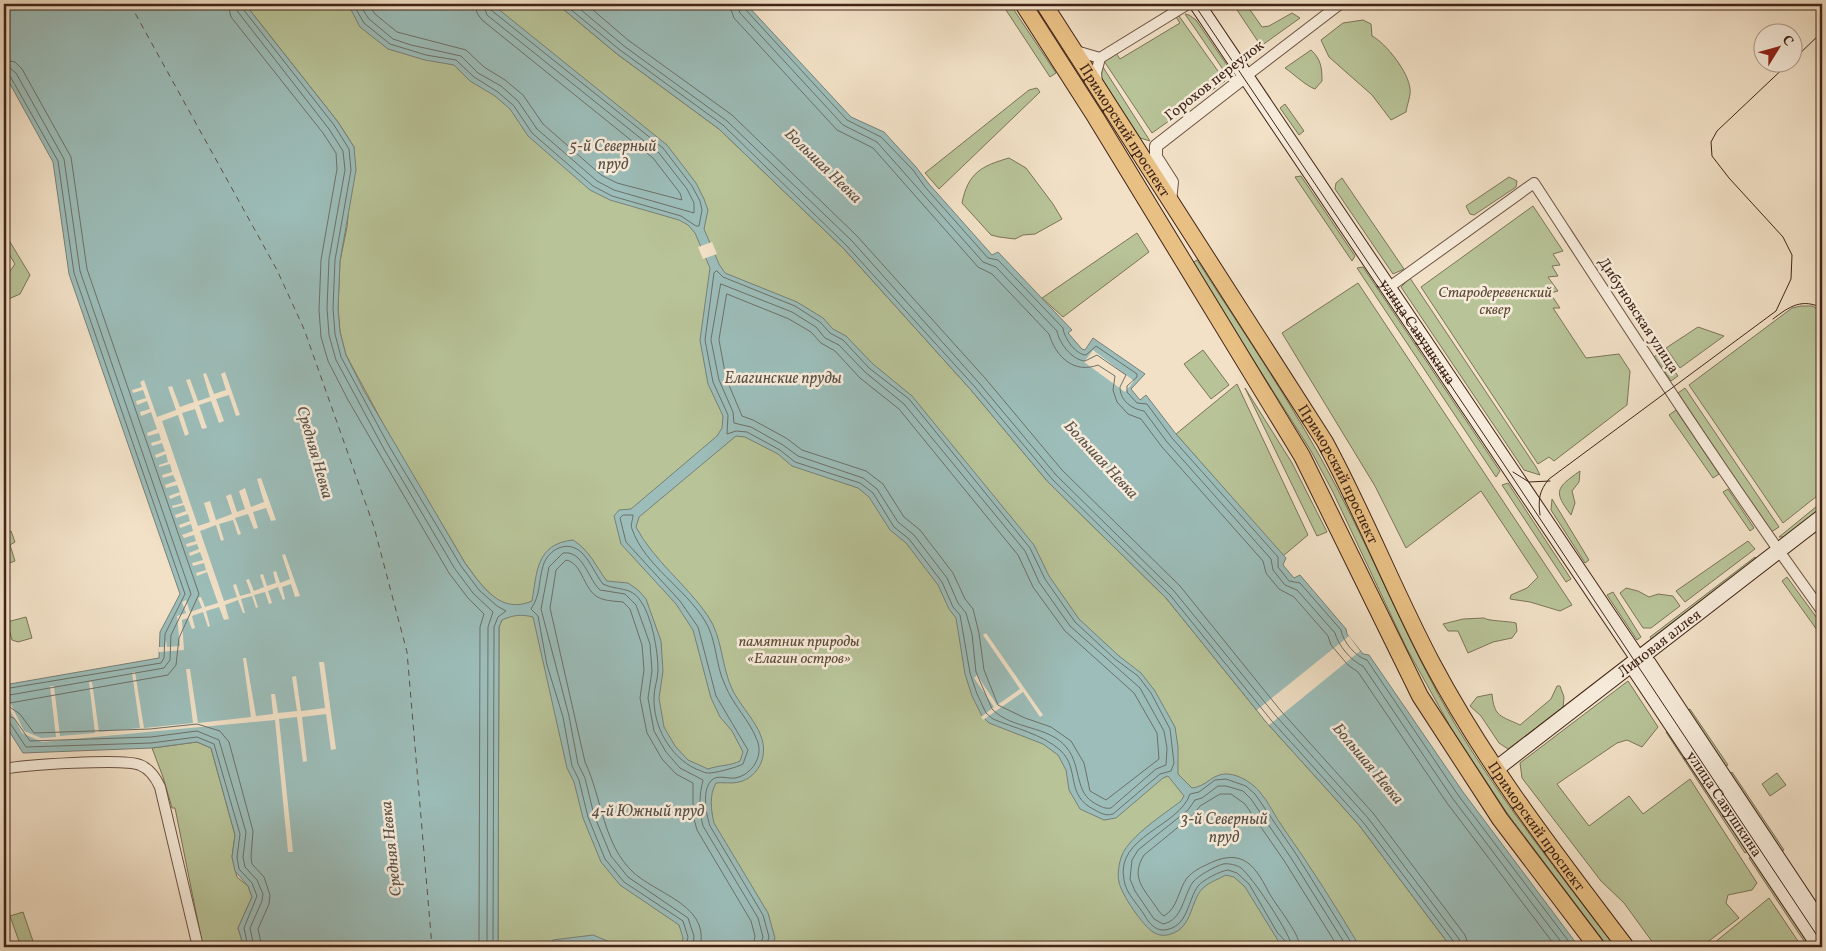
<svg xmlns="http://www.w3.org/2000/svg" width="1826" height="951" font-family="Vollkorn,serif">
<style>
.green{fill:#b8c398;stroke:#7c7458}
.water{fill:#9cbdb9;stroke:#788078}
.pier{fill:#f2e1c7}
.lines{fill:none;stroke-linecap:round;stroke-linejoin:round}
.shore{stroke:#6e7068;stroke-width:1}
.ferry{stroke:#5c5248;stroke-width:1;stroke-dasharray:6 5;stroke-linecap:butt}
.minor-casing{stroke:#6d5343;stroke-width:12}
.tertiary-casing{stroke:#6d5343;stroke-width:14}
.secondary-casing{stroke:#412417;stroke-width:17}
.primary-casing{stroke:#412417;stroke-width:18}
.minor{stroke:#f7ecdb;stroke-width:10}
.tertiary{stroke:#f7ecdb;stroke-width:12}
.secondary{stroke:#f7ecdb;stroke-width:15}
.primary{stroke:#e9c084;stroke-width:16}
.tram{stroke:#412417;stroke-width:1}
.labels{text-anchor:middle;stroke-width:5;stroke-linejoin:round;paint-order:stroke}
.street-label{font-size:15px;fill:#412417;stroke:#f7ecdb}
.park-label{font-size:15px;font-style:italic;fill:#5f4c37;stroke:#f7ecdb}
.water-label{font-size:16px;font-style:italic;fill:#5c5248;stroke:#f7ecdb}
</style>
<rect width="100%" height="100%" fill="#f2e1c7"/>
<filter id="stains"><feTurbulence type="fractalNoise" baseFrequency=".004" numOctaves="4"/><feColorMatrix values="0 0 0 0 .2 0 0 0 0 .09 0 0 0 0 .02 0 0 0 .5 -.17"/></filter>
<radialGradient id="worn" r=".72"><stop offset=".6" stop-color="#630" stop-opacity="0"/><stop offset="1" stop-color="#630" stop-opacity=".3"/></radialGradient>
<g class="green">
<polygon points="245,4 557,4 617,54 719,129 844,249 971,390 1048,482 1166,598 1267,723 1359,825 1451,947 498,947 499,627 502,620 500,603 482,586 465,563 394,444 346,355 340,332 338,309 340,261 347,227 354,147 338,122"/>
<polygon points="1002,4 1010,4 1056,73 1050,77"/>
<polygon points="1233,4 1246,4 1262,27 1269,26 1292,13 1300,18 1261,46"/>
<polygon points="1185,14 1189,15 1196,20 1229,68 1231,81"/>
<polygon points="1179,16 1225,81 1152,133 1104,61 1116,53 1120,59 1180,23 1176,17"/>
<path d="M1363,20L1371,24L1372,36C1386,43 1409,73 1410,89C1411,95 1407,105 1406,112L1391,120L1372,95L1329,57L1321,40L1343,23Z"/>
<path d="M1311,50C1321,59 1322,68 1322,81L1315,89C1306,86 1294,74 1285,68Z"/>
<polygon points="1101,64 1150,141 1140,138 1100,76"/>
<polygon points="1037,88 1040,92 939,189 925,173 1029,90"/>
<polygon points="1285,104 1304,131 1299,135 1280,108"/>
<path d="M1009,158L1026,168L1053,204L1062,219L1035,234L1023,235L1015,239L999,237L991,235L962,203C968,173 981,166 1009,158Z"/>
<polygon points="1301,176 1355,256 1352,261 1295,177"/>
<polygon points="1509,177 1517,181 1516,187 1474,215 1470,214 1466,206"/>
<polygon points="1342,178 1404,269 1393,274 1335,189 1336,183"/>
<polygon points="1533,206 1563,251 1553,254 1560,265 1552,266 1558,276 1548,277 1558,291 1550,293 1560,308 1553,308 1586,358 1619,354 1630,371 1627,405 1554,461 1549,457 1538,464 1421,287"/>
<polygon points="4,232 30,275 20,294 4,301 4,280 15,264 4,246"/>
<polygon points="1137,233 1149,252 1063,317 1042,298"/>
<path d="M1197,260C1245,335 1296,409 1337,488C1378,566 1410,648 1455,724C1502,802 1560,874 1615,947H1608L1507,813L1451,728L1406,647L1333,492L1311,451L1192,263Z"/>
<polygon points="1363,267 1500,471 1496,477 1357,268"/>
<polygon points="1410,278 1536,467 1540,475 1524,470 1401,287"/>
<polygon points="1358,283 1572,605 1560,611 1530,602 1510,599 1511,595 1527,588 1538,577 1481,491 1406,548 1375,486 1282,333"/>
<polygon points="1801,306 1812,306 1822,311 1822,492 1783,523 1689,385 1792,308"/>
<polygon points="1698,327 1724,336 1680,368 1666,348"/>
<polygon points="1203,350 1229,385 1211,399 1184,364"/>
<polygon points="1661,352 1678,376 1671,381 1654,357"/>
<polygon points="1237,384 1308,535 1283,556 1176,434"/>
<polygon points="1245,388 1292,463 1327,532 1317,536"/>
<polygon points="1685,388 1779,527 1771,532 1678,393"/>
<polygon points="1676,410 1719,474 1713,478 1669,415"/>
<path d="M1580,471L1579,482L1572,491L1575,503L1571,515C1553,491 1556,488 1580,471Z"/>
<polygon points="1508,483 1571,579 1566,582 1502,485"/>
<polygon points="1728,489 1754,528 1750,531 1723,492"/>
<polygon points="1552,499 1589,560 1585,563 1551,510"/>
<polygon points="1822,502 1822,507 1786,537 1779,537"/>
<polygon points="11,531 15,542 10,545 15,561 4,565 4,533"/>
<polygon points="1748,541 1755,549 1685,602 1676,591"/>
<polygon points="1755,557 1758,560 1652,640 1650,637"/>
<polygon points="1787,577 1822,625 1822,637 1782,581"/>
<polygon points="1626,588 1638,591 1649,597 1658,594 1673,596 1680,606 1651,628 1643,628 1620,593"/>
<polygon points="1613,592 1641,637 1637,640 1607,595"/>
<polygon points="26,617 32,638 18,642 12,640 7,622"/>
<path d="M1484,618C1487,621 1508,621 1516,623L1517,631L1512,638L1493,642L1468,653L1458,631H1448L1443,624L1463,619Z"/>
<polygon points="1628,681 1658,727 1642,747 1627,740 1617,743 1557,784 1589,826 1629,796 1643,814 1690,779 1757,883 1752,890 1728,895 1726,903 1739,918 1701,947 1656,947 1624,903 1601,881 1522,778 1520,763"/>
<path d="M1557,686H1560L1564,697L1563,708L1508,749L1499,743L1481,716L1470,706L1477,697L1492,694C1494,717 1501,716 1520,725L1551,699Z"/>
<polygon points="1690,709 1728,765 1722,768 1685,712"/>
<polygon points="1671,729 1750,850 1745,853 1666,732"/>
<polygon points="197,742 211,748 235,835 232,857 237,877 248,886 252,897 238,928 244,947 203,947 175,808 172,808 163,777 152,748"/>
<polygon points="1732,772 1784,850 1778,853 1727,776"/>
<polygon points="1777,773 1786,785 1770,796 1762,784"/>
<polygon points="1754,855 1816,947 1808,947 1749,858"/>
<polygon points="1769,898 1802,947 1709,947"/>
<polygon points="23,912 35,947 21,947 10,916"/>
</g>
<g class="water">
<path d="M4,4H245L338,122L354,147L356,170L340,261L338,309L340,332L346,355L364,391L465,563C482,586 500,615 532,601C537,572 536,544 573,540C591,552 594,564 607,581L628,583L638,590L646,599L661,641L663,671L659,698L664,727L675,746L688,760L708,769C719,765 730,766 740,761L743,752L732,731L720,717L711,698L693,630L676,604L621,544L614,516L619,510L631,509L717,436L722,428L723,416L708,384L700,340L710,268L695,233L688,225L679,220L610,200L590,190L528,136L510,109L495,96L470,81L454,65L425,60L388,49L360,27L348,4H492L667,145L696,183L704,199L708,210L704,229L719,264L725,273L797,302L823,318L833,329L846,336L873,364L912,396L1034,545L1049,576L1079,619L1119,656L1141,673L1155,691L1175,727L1178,747V774L1192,788C1210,786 1214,768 1237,776C1245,779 1253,784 1259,791C1269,802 1275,817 1284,829C1311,867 1336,907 1360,947H1282L1245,887L1234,877L1226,875C1219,879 1209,882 1203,888C1190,901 1193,927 1171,934C1165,936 1159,936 1153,932C1143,926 1121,894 1119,882C1117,874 1119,863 1122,855C1131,835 1163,815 1181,801L1184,796L1168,776L1163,778L1116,818L1104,820L1080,809L1069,790L1066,770L1058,755L1043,744L989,723L982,716L972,696L965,674L956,618L949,609L938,585L906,543L890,530L869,497L858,488L792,466L778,454L745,437L736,436L639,517L636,527C654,561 686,584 708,616C723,638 721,667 733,691C745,714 772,735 761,763C757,772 749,780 739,782C732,784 723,782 716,783C709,795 711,810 714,823L768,913L775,938L771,947H681L683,938L679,925L620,885L601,862L583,818L574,782L567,768L533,617C521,614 513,615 502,620L499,627L498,947H244L238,928L252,897L248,886L235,871L232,857L235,835L211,748L197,742L152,748L23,753L4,723V685L159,658L160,632L180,594L69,274L53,162L4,73Z"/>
<polygon points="557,4 746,4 851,117 884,132 916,167 929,184 992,255 998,252 1072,330 1068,333 1082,349 1085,350 1093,338 1145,374 1131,389 1140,400 1146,395 1176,434 1286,558 1283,565 1294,578 1300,575 1346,629 1347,634 1363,654 1369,655 1463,792 1579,947 1451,947 1359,825 1267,723 1166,598 1048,482 971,390 844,249 719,129 617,54"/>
<polygon points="593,935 622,947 545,947 553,940"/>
</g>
<g class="pier">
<polygon points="712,242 717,254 703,259 698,247"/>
<polygon points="1093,350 1134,381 1125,392 1084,362"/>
<polygon points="225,372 240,415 236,416 229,395 216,399 224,421 219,423 211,401 199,405 207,428 202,429 195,409 182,413 189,434 185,436 178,415 162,421 198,526 210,522 204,503 210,501 216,520 232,514 226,496 231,494 237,512 245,509 239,491 245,488 251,507 264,502 257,479 261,478 276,520 271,521 266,508 253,512 258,528 254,529 248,514 235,518 241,534 238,535 233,520 219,524 224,540 221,541 216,525 200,531 224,601 237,597 233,585 236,584 240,596 251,593 246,580 249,579 254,591 264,587 260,575 263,574 267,586 276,583 273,572 276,571 280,583 290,579 282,555 285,554 300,596 295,597 291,584 282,587 285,599 283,600 278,587 268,591 272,603 269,604 265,592 254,595 258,607 256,608 252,596 241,599 245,613 243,613 238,600 225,605 229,619 224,620 219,607 206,611 210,626 208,627 203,612 192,616 195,628 192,629 188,618 182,620 184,650 159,652 159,647 165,647 166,640 167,647 180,646 177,616 186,613 182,602 186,600 190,612 202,608 198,598 201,597 205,607 218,603 207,572 197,576 196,573 206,570 204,563 193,566 192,563 203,560 200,552 190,556 189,553 199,549 197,544 187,547 186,544 196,541 194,535 184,538 182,535 193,531 191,524 180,528 179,525 190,521 188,514 176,518 175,515 186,511 184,505 173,508 172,506 183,503 180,495 170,499 169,496 180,492 177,485 166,488 165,485 176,481 173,475 163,478 162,475 172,472 170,464 159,467 159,465 168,462 166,454 156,458 155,455 165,451 162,443 152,446 151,443 161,440 159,433 148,436 147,433 157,429 151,412 141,416 140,412 150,409 147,401 137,405 136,401 146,398 143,390 133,393 132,390 142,387 140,382 144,380 157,417 176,410 168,387 172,386 180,407 194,402 186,380 190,379 198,401 210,397 203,374 206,373 214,394 226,390 221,374"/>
<polygon points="986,633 1043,715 1040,717 1023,692 983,720 981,717 994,707 974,678 977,675 997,705 1020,689 983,635"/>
<polygon points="1349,636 1360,651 1269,725 1257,710"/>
<polygon points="243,658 246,658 256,716 273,714 271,694 275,694 278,713 297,711 292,677 296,676 301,711 325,708 319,662 324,662 336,749 331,750 326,714 302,717 307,761 303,762 297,717 279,719 293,852 288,852 275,720 42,742 22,733 4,699 4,690 24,731 41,738 56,737 50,686 54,686 60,736 95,733 89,682 92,682 99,732 140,728 132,673 135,672 144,728 193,723 186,669 190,669 198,723 251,717"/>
</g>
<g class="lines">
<g class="shore">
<polyline points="228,4 231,17 323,133 336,153 337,169 321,260 319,310 321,337 328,361 348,400 449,573 468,598 484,614 480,627 479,947"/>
<polyline points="235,4 238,12 329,129 343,151 345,170 329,259 327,308 329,335 336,360 384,449 455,569 473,593 493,612 488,627 487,947"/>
<polyline points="242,4 243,9 334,125 349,149 351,170 335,260 333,308 335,334 341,357 389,446 461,566 479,590 497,606 506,611 498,617 494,627 493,947"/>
<polyline points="353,4 364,23 390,44 426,55 456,60 474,77 498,92 514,106 532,133 593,186 612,196 681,216 696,226 699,226 702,210 700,201 692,186 663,148 491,10 489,4"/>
<polyline points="359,4 369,19 393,39 411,45 461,56 478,73 501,86 518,101 537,129 597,181 614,190 694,213 694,203 687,189 659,153 487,15 483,4"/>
<polyline points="368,4 375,14 397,32 466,50 484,67 505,80 523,95 543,124 601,175 617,183 682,200 680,193 653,158 482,20 477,13 475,4"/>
<polyline points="564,4 620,50 723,125 847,246 975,387 1052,479 1170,595 1271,720 1363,822 1454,942 1455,947"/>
<polyline points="574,4 624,46 727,121 852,241 979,383 1056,475 1174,591 1276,716 1368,818 1459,939 1461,947"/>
<polyline points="586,4 628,40 732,115 857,236 985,378 1062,470 1180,586 1281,711 1373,813 1465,935 1469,947"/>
<path d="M729,4L734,18L837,130L873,148L978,267L992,274L1049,334C1056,357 1074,374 1098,365L1115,376L1113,390L1117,402L1128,414L1141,419L1162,447L1263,561L1266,573L1279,589L1294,597L1328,636L1331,645L1348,665L1358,672L1447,803L1556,947"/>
<path d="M737,4L740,13L843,125L877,142L983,262L996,267L1057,331C1059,343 1072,360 1085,361L1097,355L1126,375L1120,387C1120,401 1132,409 1144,411L1167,442L1271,559L1273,570L1285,585L1297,590L1335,633C1338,645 1351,661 1363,666L1453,799L1565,947"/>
<path d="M743,4L745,9L847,120L881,137L913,170L925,187L988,258L998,260L1063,328C1064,338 1076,355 1086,355L1096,346L1137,374V377L1127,386V392L1137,403L1147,404L1172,438L1278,557V567L1289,581L1300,583L1341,630C1343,642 1356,657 1367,660L1458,795L1573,947"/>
<polyline points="4,60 15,62 22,69 71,157 87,269 199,594 179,638 176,665 168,675 10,703 8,706 20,714 34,733 150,729 197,724 220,731 229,742 253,831 251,857 252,864 264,877 270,895 269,904 258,929 262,947"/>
<polyline points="4,67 10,68 16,73 64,159 80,271 191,594 171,635 170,660 164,668 4,696"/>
<polyline points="4,74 10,76 58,161 74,273 185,594 165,634 164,658 161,663 4,689"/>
<path d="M717,271L723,277L795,306L820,322L830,333L843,340L869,368L909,399L1030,548L1045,579L1075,622L1115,659L1138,676L1151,693L1170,729L1174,763L1171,771L1160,774L1113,814C1106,816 1102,814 1095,810C1064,795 1081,769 1060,750C1042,734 1014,728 993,719L986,713L977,694L970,673L960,615L953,607L942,582L909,539L894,527L873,493L860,483L795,462L780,450L747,432L736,431L727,434L728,415L713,382L705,340L714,273Z"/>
<path d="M721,284L792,312L816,327L825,338L839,345L865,372L904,404L1025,551L1039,582L1070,626L1140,688L1164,731L1167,748L1166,765L1156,769L1111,808C1105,809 1102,807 1096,804C1074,793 1082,767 1067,748C1049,725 1012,730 992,709L976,672L972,634L966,613L958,603L947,578L914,535L898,522L877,489L863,478L798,456L783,445L751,427L734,423L733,412L719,380L711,340Z"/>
<polygon points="727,294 789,319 811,332 821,343 835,351 860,378 899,409 1018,555 1033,587 1065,631 1134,693 1157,733 1159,759 1106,800 1090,791 1084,763 1071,741 1051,727 1025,718 998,705 984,670 979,633 973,609 965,599 953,573 920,530 904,517 883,484 866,471 802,450 786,438 753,420 742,416 726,378 719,340"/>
<polyline points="4,715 14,718 30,741 151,737 197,731 219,740 246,832 243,857 245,867 257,880 263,894 262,901 250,928 254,947"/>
<polyline points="4,721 10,723 26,747 151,743 197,737 214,744 240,834 237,857 239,869 252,883 257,896 244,928 248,947"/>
<path d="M553,947C565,938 581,944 594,941L607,947"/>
<path d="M686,947L688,937L683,921L624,882L605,859L588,817L579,780L572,766L563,717L547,665L538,616L531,609C541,594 538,583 543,566C548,549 568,539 582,553C591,562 595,574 603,584C618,591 630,586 640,600C652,616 658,651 658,670C658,679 654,688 654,697C653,726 670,757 696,769C700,770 704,773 707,773C713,774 738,767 743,764L748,750L716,696L698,627L680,601L626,542L620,518L623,515H633C633,520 630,525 632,529C645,566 685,588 705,621C717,640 715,664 725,685C733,705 750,721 757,740C764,756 752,775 735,778C729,779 719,775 713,779C701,788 706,814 710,826L763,915L769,937L766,947"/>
<path d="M693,947L694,936L688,918L628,877L611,856L594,815L585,778L578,764L569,716L541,609L549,567L563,553C583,550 588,579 600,590L625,594L636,605L650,644L652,671L648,698L654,731L666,752L680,768L703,780C699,795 699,811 703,826L758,918L763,937L760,947"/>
<path d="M700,947C710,906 659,895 634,873C603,845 602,798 585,762L550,608L556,570L566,560C582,563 583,587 596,596C603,601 614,601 623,602L630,609L642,645L644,670L640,698L647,733L662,759L676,774L693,783V815L697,830L751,921L755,936L753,947"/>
<path d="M1286,947L1285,941L1277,932L1249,884L1237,873L1228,870C1220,871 1203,880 1198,886C1188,900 1188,924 1169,929C1158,933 1150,925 1145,916C1138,904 1126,894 1124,880C1115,836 1179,827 1190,794L1199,792L1215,780L1226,779L1246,786L1255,794L1296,854L1354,947"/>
<path d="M1292,947C1292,936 1251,875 1241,868C1237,865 1228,863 1223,864C1214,867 1199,875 1193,882C1183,896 1183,920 1163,924L1154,919L1135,891L1130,879L1132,860L1138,850L1188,810L1195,800L1202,798L1218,786H1226L1243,791L1251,799L1291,858L1347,947"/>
<path d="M1300,947C1299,932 1276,906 1268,891C1253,861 1239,848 1206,865C1199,868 1192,872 1187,878C1178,890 1178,908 1164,916C1159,913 1158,909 1154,904C1142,887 1131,876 1144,855L1193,815L1200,806L1220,794H1231L1245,804L1285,862L1338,947"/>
</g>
<polyline class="ferry" points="130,4 277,270 304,329 374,527 407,652 432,947"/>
<defs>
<g id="minor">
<polyline points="1076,51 1100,58 1188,4"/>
<polyline points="1246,76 1340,4"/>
<polyline points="1097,83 1096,73 1100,58"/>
<path d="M1388,288L1534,183C1628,327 1721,472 1822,611"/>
<path d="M4,769C23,765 125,758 140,765C150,769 156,778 160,787L198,947"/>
</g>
<polyline id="tertiary" points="1170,201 1172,182 1156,157 1156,146 1246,76"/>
<g id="secondary">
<path id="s1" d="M1197,4L1639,660L1648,663L1822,925"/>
<path id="s2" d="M1639,660L1636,671L1820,947"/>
<path id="s3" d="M1496,769L1822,517"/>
</g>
<g id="primary">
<polyline points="1023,4 1096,118 1302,456 1420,696 1500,819 1597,947"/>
<path id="s4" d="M1044,4L1325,442C1364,514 1394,591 1432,663C1486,765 1557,856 1626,947"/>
</g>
</defs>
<use href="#minor" class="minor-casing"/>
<use href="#tertiary" class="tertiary-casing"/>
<use href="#secondary" class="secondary-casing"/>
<use href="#primary" class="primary-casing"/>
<use href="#minor" class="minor"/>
<use href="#tertiary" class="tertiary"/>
<use href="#secondary" class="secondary"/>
<use href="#primary" class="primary"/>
<g class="tram">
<polyline points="1194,4 1505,466 1822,943"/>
<polyline points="1794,59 1822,32"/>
<path d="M1773,319C1790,306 1802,298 1822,308"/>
<polyline points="1513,472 1529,482 1550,481"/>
<path d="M1540,515C1538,500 1539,491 1549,479L1776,311L1791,279L1792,255L1783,237L1729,178L1712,156L1711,142L1717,131L1790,62"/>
</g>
</g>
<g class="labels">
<g class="street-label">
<text transform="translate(1214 80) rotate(-38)" y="5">Горохов переулок</text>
<text dy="5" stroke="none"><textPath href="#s4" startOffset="150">Приморский проспект</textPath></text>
<text transform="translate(1639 315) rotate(57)" y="5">Дибуновская улица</text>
<text dy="5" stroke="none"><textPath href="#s1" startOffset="395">улица Савушкина</textPath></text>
<text dy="5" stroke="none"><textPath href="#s4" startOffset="555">Приморский проспект</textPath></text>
<text dy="5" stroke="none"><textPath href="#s3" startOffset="206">Липовая аллея</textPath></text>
<text dy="5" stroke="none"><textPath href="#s2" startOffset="171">улица Савушкина</textPath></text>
<text dy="5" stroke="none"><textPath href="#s4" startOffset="960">Приморский проспект</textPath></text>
</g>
<g class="park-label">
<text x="1495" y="297">Стародеревенский<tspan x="1495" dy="17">сквер</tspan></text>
<text x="799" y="646">памятник природы<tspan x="799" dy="17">«Елагин остров»</tspan></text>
</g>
<g class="water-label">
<text x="613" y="151">5-й Северный<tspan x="613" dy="18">пруд</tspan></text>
<text transform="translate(824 165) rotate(44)" y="6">Большая Невка</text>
<text x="783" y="383">Елагинские пруды</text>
<text transform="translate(316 452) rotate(74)" y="6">Средняя Невка</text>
<text transform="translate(1102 459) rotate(47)" y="6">Большая Невка</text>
<text transform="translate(1369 763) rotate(50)" y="6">Большая Невка</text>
<text x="648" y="816">4-й Южный пруд</text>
<text x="1224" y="824">3-й Северный<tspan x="1224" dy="18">пруд</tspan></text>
<text transform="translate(390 849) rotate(-96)" y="6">Средняя Невка</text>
</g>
</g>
<rect width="1826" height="951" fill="none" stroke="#f2e1c7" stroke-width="20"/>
<rect x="5" y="5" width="1816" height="941" fill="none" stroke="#412417" stroke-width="2.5"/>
<rect x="10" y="10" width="1806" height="931" fill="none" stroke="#412417"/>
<g transform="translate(1778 48) rotate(53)"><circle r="24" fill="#f7ecdb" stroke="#ae9c8d"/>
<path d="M0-4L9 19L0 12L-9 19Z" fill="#8f2418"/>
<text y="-8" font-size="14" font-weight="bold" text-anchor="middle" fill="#412417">С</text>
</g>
<rect width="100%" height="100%" filter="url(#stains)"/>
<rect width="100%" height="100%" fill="url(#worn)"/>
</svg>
